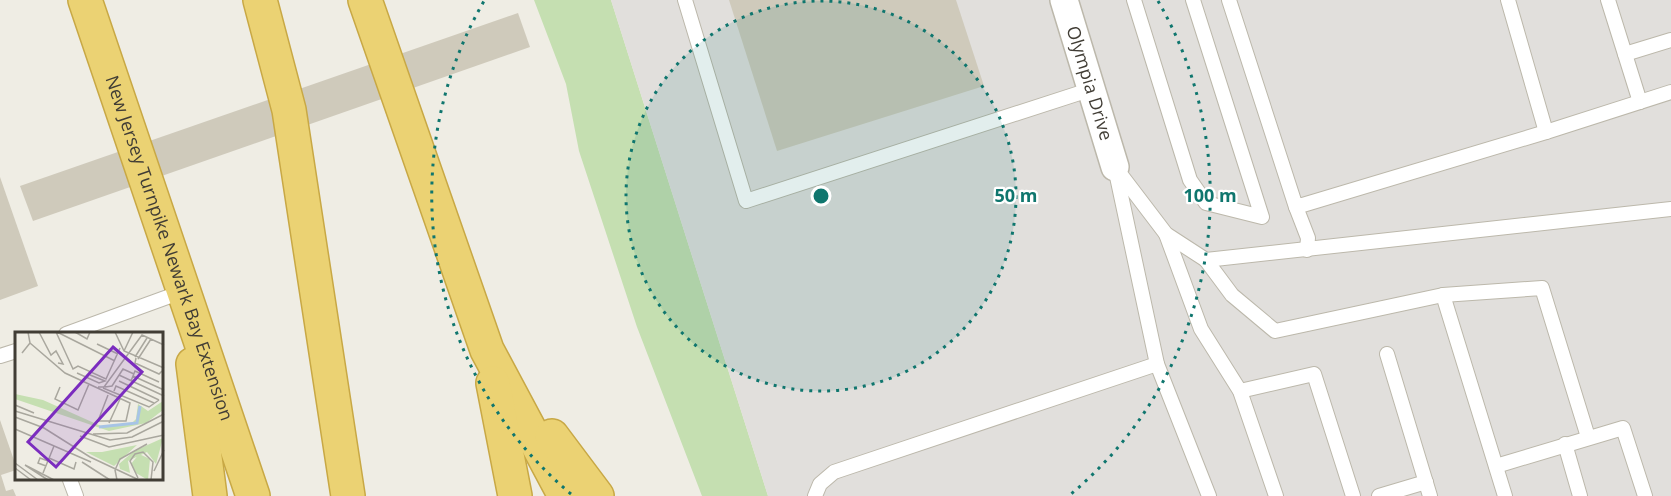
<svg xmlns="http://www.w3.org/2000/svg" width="1671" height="496" font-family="'Open Sans',sans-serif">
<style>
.green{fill:#c5dfb1}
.parking{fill:#e1dfdc}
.building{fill:#cfcabb}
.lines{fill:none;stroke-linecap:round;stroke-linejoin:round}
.service-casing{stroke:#bcb8ab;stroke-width:16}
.minor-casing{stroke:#bcb8ab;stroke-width:30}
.motorway-casing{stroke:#c8a845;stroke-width:36}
.service{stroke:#fff;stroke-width:14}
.minor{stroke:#fff;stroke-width:27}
.motorway{stroke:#ebd273;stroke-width:33}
.ring{fill:none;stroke:#0f766e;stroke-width:3;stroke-dasharray:3 6}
.labels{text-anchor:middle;stroke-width:4.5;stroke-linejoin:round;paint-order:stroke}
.street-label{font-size:18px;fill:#413d35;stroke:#fff}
.inset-river{fill:none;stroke:#a7c4e6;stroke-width:3}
.inset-road{fill:none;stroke:#a9a79e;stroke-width:1.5}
.view{fill:#7b2cbf;fill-opacity:0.15;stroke:#7b2cbf;stroke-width:3}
.inset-edge{fill:none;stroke:#413d35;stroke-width:3}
.centre{fill:#0f766e;stroke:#fff;stroke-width:3}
.ring-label{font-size:18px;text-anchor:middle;font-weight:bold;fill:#0f766e;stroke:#fff;stroke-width:4.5;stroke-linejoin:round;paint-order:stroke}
</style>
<rect width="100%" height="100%" fill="#efede4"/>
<polygon class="green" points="534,0 611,0 768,496 702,496 637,327 579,151 566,84"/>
<polygon class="parking" points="611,0 1671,0 1671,496 768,496"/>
<g class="building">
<polygon points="729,0 956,0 984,86 777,151"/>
<polygon points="518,13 530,47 33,221 20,186"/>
<polygon points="0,177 38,286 0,300"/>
<polygon points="0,420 16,466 16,470 1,475 6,491 13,489 16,496 0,496"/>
</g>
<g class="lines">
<defs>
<g id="service">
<polyline points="685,0 746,201 1092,89"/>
<polyline points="1134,0 1190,180 1206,203 1262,217 1193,0"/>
<polyline points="1229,0 1296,207 1546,132 1671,92"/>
<polyline points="1508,0 1546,132"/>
<polyline points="1608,0 1640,102"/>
<polyline points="1625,54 1671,40"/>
<polyline points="1115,167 1166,234 1206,260 1671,209"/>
<polyline points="1116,172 1157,364 1209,496"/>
<polyline points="1296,207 1308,238 1307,250"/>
<polyline points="1166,234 1201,329 1240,391 1276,496"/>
<polyline points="1206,260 1232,295 1275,331 1443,295 1542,288 1588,437"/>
<polyline points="1443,295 1505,496"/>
<polyline points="66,334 184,291"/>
<polyline points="1387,354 1430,496"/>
<polyline points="0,356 16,351"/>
<polyline points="1240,391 1314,374 1353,496"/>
<polyline points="1565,444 1580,496"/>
<polyline points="1496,466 1623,428 1645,496"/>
<polyline points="70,480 76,496"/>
<polyline points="815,496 820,484 834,472 1157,364"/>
<polyline points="1379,496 1426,482"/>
</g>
<g id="minor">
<path id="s1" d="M1064,0L1115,167"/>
</g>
<g id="motorway">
<path id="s2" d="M85,0L253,496"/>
<polyline points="260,0 289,110 348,496"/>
<polyline points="365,0 487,350 565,496"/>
<polyline points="193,364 210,496"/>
<polyline points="493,383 515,496"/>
<polyline points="552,436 597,496"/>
</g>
</defs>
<use href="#service" class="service-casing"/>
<use href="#minor" class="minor-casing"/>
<use href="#motorway" class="motorway-casing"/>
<use href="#service" class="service"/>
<use href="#minor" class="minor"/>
<use href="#motorway" class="motorway"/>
</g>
<circle cx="821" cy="196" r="195" fill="#0f766e" fill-opacity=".12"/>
<g class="ring">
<circle cx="821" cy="196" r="195"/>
<path d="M571 494A389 389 0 0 1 484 1M1158 1A389 389 0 0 1 1071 494"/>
</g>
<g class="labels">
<g class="street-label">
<text dy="6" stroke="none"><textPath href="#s1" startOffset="87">Olympia Drive</textPath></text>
<text dy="6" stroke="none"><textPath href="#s2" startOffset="262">New Jersey Turnpike Newark Bay Extension</textPath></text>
</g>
</g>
<g transform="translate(15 332)">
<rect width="148" height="148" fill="#efede4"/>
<path d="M0,62L28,68L86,94L117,91L121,87L123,72L133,79L148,69V78L131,91L94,99L0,67ZM148,106L141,132L132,120L113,129L115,141L105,137L104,132L119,119ZM122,113L99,134L71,120H87ZM124,122L135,127L133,148L121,141L116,132Z" fill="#c5dfb1"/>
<path class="inset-river" d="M84,95L122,91L125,74"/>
<path class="inset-road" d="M24,0L36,23L41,19L48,32L43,31M41,0L58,37L63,34L91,47L105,16M42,0L100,29M60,0L72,7L75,0M100,0L109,19L149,36M15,11L50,41L115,71L111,89H83L93,63M82,12L103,22M109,19L118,0M7,21L15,11L13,0M120,25L132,6M121,26L120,31L144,42L147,39M123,27L136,7M62,41L84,51L90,49L75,43M104,43L149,64M118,44L149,58M104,49L144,68M116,49L120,39L144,50M45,55L40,67L63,78L74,52M83,55H89L127,3L149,13M90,55L97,54L108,37L119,42M88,56L134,75L144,68M99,59L101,54L139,71M0,73L19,81M0,79L95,108L117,105L149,89M0,85L29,96L75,125L124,148M94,91L105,67M0,97L76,130M78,102L112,101L149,82M65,104L94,115L149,103M34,126L59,137L61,130M67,130L95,148M0,131L23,148M31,134L23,131L25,126L33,129M0,136L16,148M139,139L149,118M28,141L39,114M123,146L115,129L120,122L128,120L138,130L136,148M33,148L10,133L39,148M102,148L100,138L105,127L132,112"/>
<path class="view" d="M98,15L127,40L41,135L13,110Z"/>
<rect width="148" height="148" class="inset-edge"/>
</g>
<circle cx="821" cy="196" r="9" class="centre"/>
<g class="ring-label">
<text x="1016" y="202">50 m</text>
<text x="1210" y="202">100 m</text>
</g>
</svg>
